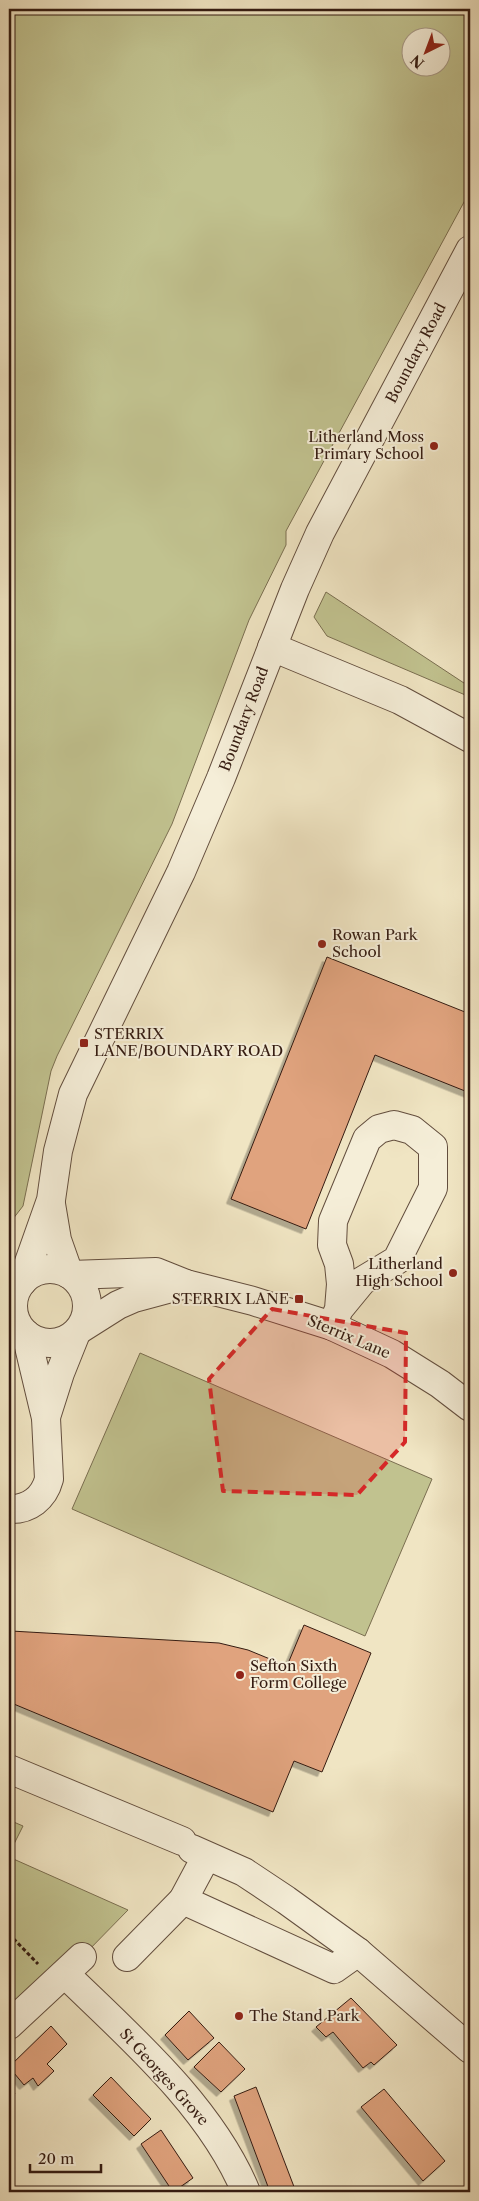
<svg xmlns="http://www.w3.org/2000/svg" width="479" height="2201" font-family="'Libre Caslon Text',serif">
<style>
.green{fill:#c1c28f;stroke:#7a6e50;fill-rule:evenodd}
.building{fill:#e0a37e;stroke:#341b11;filter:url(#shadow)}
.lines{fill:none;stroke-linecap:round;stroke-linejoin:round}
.minor-casing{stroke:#634e3e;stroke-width:30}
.path{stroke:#341b11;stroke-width:3;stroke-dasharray:4 2.5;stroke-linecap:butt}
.minor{stroke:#f5eed8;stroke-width:28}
.marked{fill:#d62828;fill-opacity:0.2;stroke:#d62828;stroke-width:4;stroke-dasharray:10 6;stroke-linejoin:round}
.poi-dot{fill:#8f2418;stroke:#f5eed8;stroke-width:2}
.labels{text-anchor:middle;stroke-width:4;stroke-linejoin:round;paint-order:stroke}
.street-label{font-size:15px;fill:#341b11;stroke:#f5eed8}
.poi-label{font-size:15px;fill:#341b11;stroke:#f5eed8;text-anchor:start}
</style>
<defs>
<filter id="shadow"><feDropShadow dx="-4.5" dy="4.5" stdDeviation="0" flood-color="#0004"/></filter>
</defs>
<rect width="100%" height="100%" fill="#f0e5c3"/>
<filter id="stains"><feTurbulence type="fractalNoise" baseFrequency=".004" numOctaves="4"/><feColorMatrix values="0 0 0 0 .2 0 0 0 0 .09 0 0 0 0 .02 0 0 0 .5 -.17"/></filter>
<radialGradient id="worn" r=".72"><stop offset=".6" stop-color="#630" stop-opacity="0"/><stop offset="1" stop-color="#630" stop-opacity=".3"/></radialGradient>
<g class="green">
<path d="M9,9H470V191L286,531V545L249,620L172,824L57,1056L51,1071L23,1206L9,1224ZM412,38H442V68H412Z"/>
<polygon points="326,592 470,687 470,697 327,636 314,617"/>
<polygon points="140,1353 432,1479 365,1636 72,1509"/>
<polygon points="9,1820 23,1826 9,1854"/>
<polygon points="9,1857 128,1910 82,1957 9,2025"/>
</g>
<g class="building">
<polygon points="327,957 470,1014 470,1093 375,1055 306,1229 231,1199"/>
<polygon points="304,1625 371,1653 322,1772 294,1761 273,1812 9,1702 11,1631 219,1643 248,1650 287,1666"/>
<polygon points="351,1998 397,2045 374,2065 371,2062 363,2068 333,2032 326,2037 316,2027"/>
<polygon points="189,2011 214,2038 188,2060 165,2035"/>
<polygon points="51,2026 67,2044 47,2064 54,2071 38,2086 33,2078 24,2085 9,2067"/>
<polygon points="219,2042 245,2069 221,2092 194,2067"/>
<polygon points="111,2077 151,2119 134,2136 93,2095"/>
<polygon points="256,2087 296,2192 270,2192 234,2096"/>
<polygon points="9,2089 15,2093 9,2102"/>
<polygon points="384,2089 445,2161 423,2181 361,2107"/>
<polygon points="161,2130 193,2178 173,2192 141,2144"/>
</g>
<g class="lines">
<defs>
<g id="minor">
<polyline points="272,647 400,700 470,738"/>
<polyline points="51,1204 57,1240 69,1274"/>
<circle cx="50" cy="1306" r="37"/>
<polyline points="71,1275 156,1272 186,1284 253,1301 332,1326 392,1354 440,1384 470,1407"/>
<polyline points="22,1282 51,1200 58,1151 73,1094 181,872 221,778 295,589 320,533 470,250"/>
<polyline points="332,1326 339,1309 362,1281 397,1260 433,1188 433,1147 412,1130 394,1125 379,1129 367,1139 333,1221 332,1245 339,1264 341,1284 339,1309"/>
<polyline points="80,1329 118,1305 134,1298 186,1284"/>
<polyline points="46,1417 60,1373 76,1333"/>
<path d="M9,1509C29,1510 44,1498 49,1479L46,1418L26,1334"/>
<polyline points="9,1769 182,1841"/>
<polyline points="192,1849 244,1872 286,1900 358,1952 470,2049"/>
<polyline points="206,1857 183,1900 334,1969 358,1952"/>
<polyline points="127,1957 183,1900"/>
<path d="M65,1974C130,2037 211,2107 246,2192"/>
<polyline points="9,2025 82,1957"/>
</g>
</defs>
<use href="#minor" class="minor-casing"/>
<polyline class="path" points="9,1934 38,1964"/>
<use href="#minor" class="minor"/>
</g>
<path class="marked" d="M272,1309L406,1333L405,1442L357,1495L223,1491L209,1379Z"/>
<g class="poi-dot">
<circle cx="434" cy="446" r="5"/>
<circle cx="322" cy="944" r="5"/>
<rect x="79" y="1038" width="10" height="10" rx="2.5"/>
<circle cx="453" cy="1273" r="5"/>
<rect x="294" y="1294" width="10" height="10" rx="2.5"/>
<circle cx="240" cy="1675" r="5"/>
<circle cx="239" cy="2016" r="5"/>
</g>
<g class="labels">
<g class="street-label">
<text transform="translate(416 353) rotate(-62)" y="5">Boundary Road</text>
<text transform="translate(244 719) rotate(-69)" y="5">Boundary Road</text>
<text transform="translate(349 1337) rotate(23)" y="5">Sterrix Lane</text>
<text transform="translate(164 2077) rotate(48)" y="5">St Georges Grove</text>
</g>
<g class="poi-label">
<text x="424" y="442" text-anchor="end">Litherland Moss<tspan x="424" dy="17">Primary School</tspan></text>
<text x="332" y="940">Rowan Park<tspan x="332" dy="17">School</tspan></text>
<text x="94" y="1039">STERRIX<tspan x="94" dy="17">LANE/BOUNDARY ROAD</tspan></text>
<text x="443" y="1269" text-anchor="end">Litherland<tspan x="443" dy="17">High School</tspan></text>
<text x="289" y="1304" text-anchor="end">STERRIX LANE</text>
<text x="250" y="1671">Sefton Sixth<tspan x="250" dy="17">Form College</tspan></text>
<text x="249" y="2021">The Stand Park</text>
</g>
</g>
<rect width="479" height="2201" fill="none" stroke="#f0e5c3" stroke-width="30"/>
<rect x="10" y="10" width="459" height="2181" fill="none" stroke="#341b11" stroke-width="2.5"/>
<rect x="15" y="15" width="449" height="2171" fill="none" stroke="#341b11"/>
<g transform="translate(426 52) rotate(222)"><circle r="24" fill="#f5eed8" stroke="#a89a88"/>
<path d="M0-4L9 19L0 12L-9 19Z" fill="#8f2418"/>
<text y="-8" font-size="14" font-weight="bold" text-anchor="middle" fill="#341b11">N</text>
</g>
<path d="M30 2164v8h71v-8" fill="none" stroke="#341b11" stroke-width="2.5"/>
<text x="38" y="2164" font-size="15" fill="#341b11" stroke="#f5eed8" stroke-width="4" paint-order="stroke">20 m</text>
<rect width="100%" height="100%" filter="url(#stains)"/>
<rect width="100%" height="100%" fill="url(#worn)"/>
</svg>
